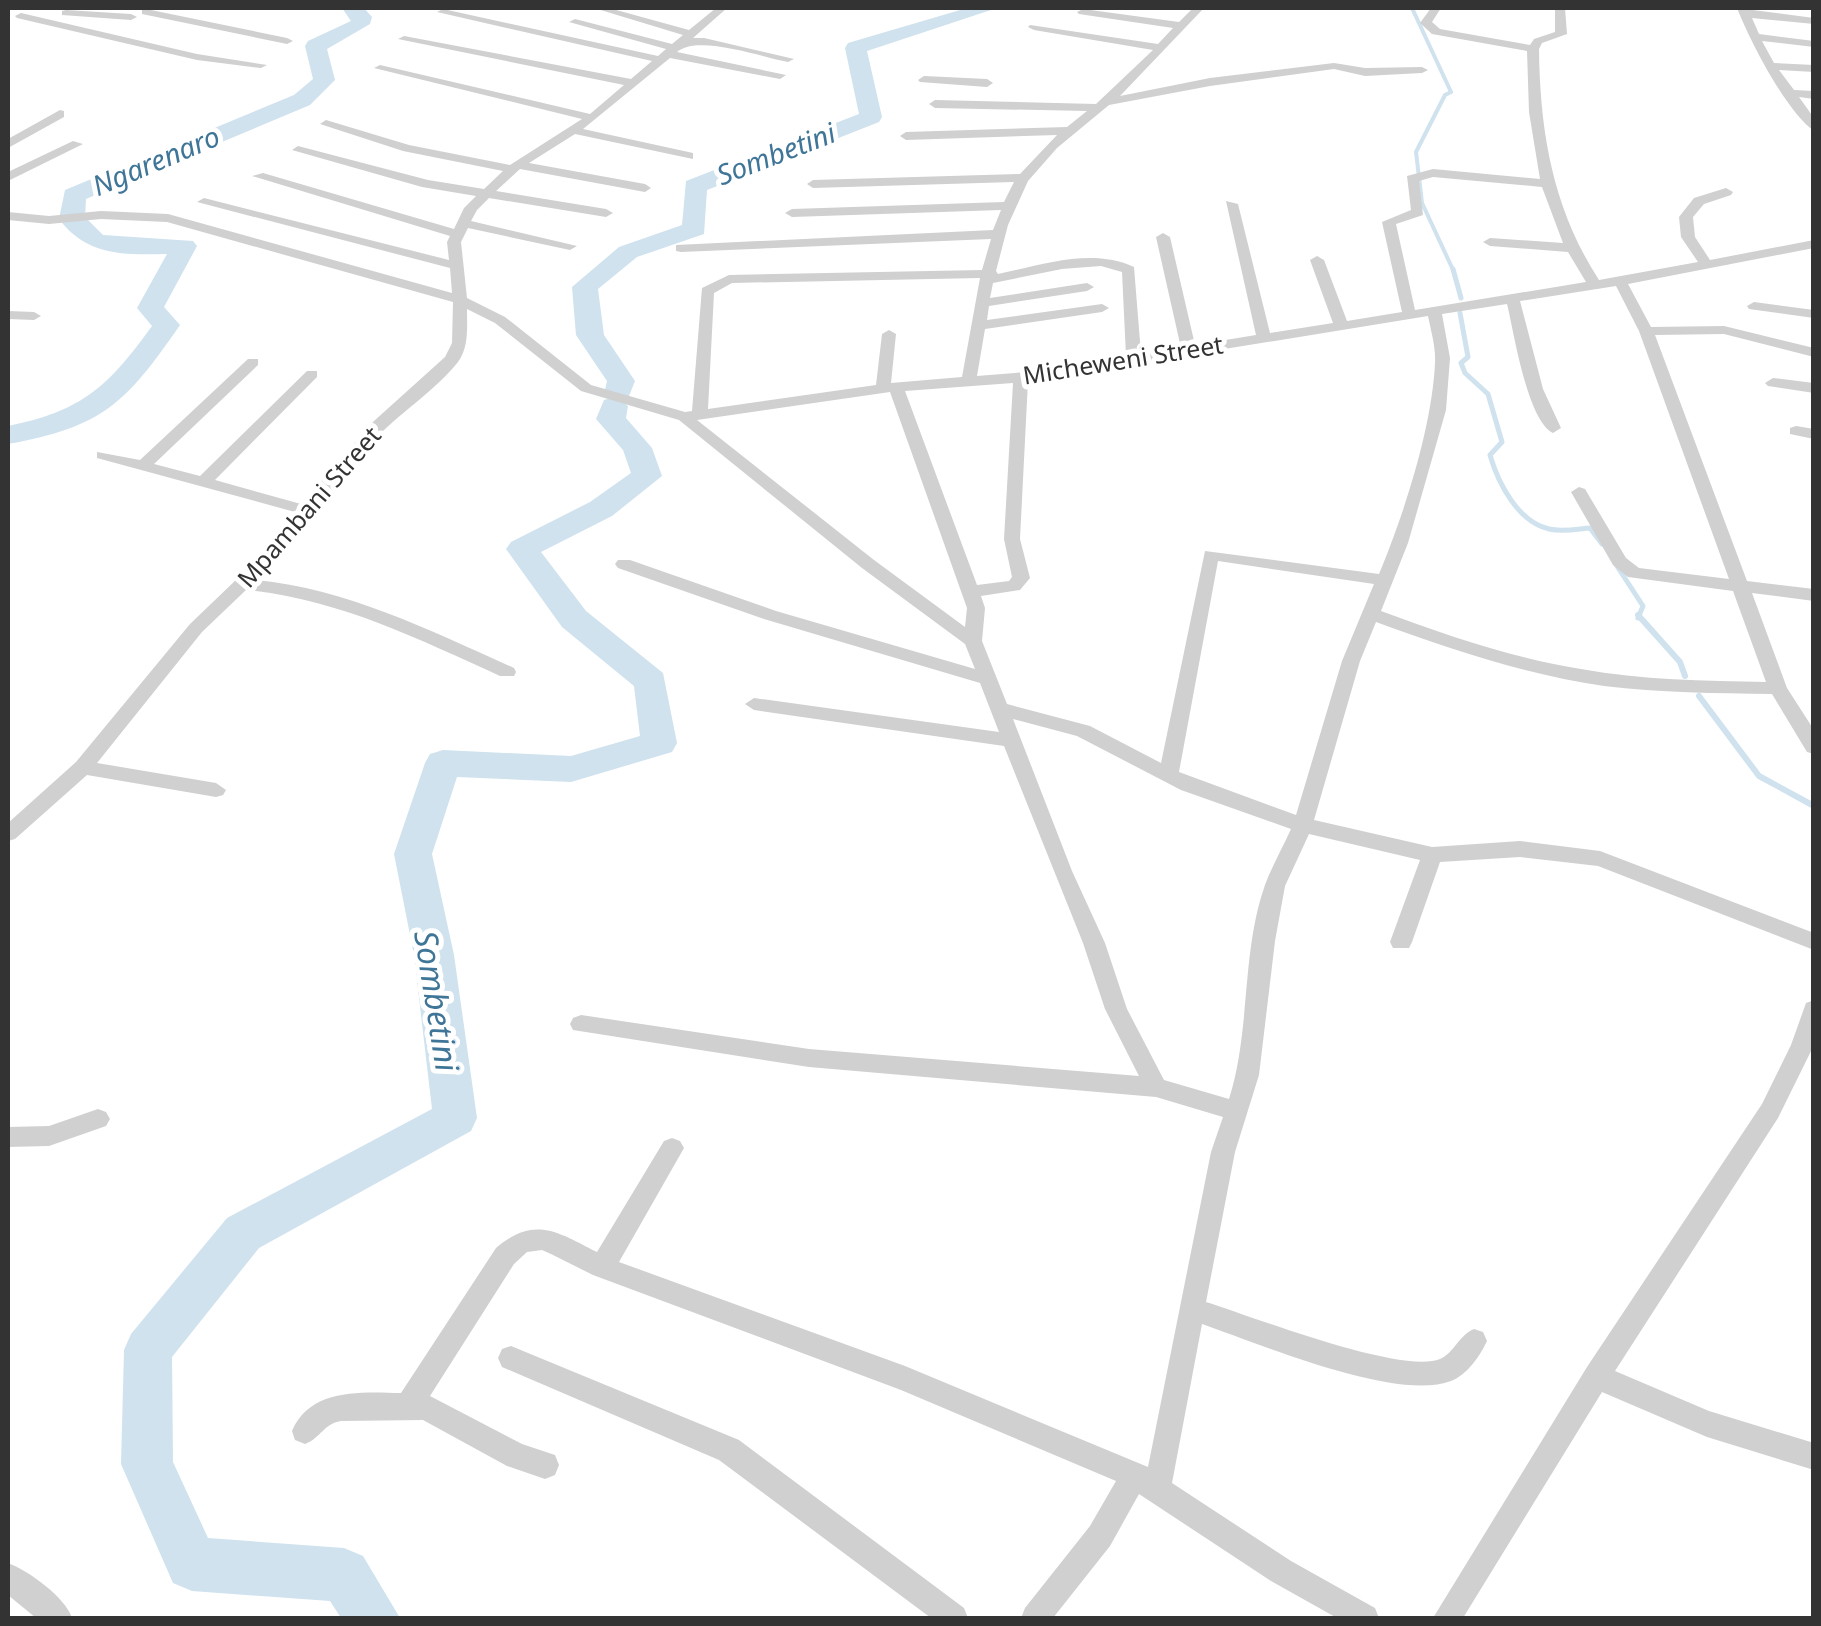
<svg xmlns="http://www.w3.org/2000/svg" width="1821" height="1626" font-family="'Noto Sans',sans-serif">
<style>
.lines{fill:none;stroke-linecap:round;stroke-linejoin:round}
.stream-far2{stroke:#cfe2ee;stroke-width:4}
.stream-far1{stroke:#cfe2ee;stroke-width:5}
.stream{stroke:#cfe2ee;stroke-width:6}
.river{fill:#cfe2ee;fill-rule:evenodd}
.street{fill:#d0d0d0;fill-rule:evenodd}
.labels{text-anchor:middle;stroke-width:10;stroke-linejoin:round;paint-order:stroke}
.far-street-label{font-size:25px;fill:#333;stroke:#fff}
.far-water-label{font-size:28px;font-style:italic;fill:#3f7597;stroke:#fff}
.water-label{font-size:32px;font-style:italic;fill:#3f7597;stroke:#fff}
</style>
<rect width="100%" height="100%" fill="#fff"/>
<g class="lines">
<polyline class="stream-far2" points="1412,8 1451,92 1445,95 1416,152 1422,203 1454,272"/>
<g class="stream-far1">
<polyline points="1453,269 1461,298"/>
<path d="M1460,313L1468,357L1461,363L1465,373L1488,394L1502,442L1490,455C1498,483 1518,522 1549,529C1562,532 1577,529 1590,528L1602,544"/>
<polyline points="1615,563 1643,606 1638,618"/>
</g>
<g class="stream">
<polyline points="1638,615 1680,662 1685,676"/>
<polyline points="1699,696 1759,776 1814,806"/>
</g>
<g class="river">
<path d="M342,8H364L372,17L370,24L327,49L335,80L310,105L86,199L85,217L103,235L193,241L197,246L164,307L180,325C126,403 103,427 8,444V426C82,411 108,387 152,326L137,308L167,254C123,255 87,256 59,219L65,190L294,95L313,79L305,46L308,41L351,21Z"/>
<polygon points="967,8 997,8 867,51 882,117 879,122 707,190 704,234 637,257 598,289 604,335 635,381 629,396 619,399 628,406 626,418 652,448 662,476 612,516 541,552 586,611 663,673 677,743 672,752 571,782 457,777 432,854 454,955 477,1118 471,1131 259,1248 172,1357 173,1462 208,1538 344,1548 363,1556 400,1618 341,1618 330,1601 192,1591 173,1583 121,1464 124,1350 131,1334 227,1218 432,1109 414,955 394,854 425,763 430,754 443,750 571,756 640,736 634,686 562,627 506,549 511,542 590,502 631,473 623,450 596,419 604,400 614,397 605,390 607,381 576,335 572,287 619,247 682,225 686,181 859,114 845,48 848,43"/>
</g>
<g class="street">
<path d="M594,8H609L689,30L716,8H727L693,38H704L794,59L788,62C761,57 698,34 677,52L786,75L780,79L670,58L583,129L693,153V159L575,134L529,163L645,184L651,188L645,192L520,169L496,191L606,209L613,213L606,217L489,198L477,210L471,221L577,246L570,250L468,228L461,242L467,298L505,317L591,385L685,412L692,411L702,288L729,275L982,270L991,239L681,252L676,251V245L993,230L1001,210L792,217L785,213L792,209L1004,202L1014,182L813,188L807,184L813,180L1020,174L1057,135L906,140L900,136L906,132L1067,127L1087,111L935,108L929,104L935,100L1096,104L1153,50L1034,30L1028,27L1030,25L1158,44L1173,28L1079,14L1077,12L1083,9L1179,22L1193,8H1204L1120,96L1210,78L1334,63L1365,68L1422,67L1428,70L1422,73L1365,76L1334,69L1210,86L1109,105L1057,148L1028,181L1008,225L996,271L998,274C1041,265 1092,247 1134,267L1141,354L1181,348L1156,237L1163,233L1170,237L1195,345L1256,335L1226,201L1238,204L1270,333L1333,323L1310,260L1317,256L1324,260L1347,321L1402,312L1382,222L1411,210L1407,176L1433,169L1540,179L1529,112L1527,51L1432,34L1420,23L1431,8H1441L1432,22L1440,29L1530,45L1534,39L1555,32V8H1565L1567,34L1542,43L1539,49C1540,133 1553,209 1599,280L1698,262L1681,237L1679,217L1694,198L1726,188L1733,192L1731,195L1704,204L1693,217L1695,237L1710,260L1814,240V248L1628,284L1651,327L1724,326L1814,348V357L1724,334L1655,335L1747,581L1814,589V601L1752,593L1787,688L1814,730V754L1807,752L1772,694C1716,693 1660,693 1604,686C1526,675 1450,649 1376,622L1360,661L1314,820L1432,847L1520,841L1600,851L1814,933V950L1598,866L1520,857L1440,862L1412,942L1409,948H1393L1390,942L1420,860L1309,834L1285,886L1275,941L1259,1075L1235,1152L1206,1302C1251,1316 1401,1375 1440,1359C1454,1353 1459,1335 1474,1329L1483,1332L1487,1341C1480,1356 1467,1375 1451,1381C1396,1402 1260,1344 1202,1324L1172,1483L1291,1561L1375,1608L1379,1618H1337L1271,1581L1139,1494L1110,1546L1053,1618H1021L1025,1608L1090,1526L1116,1481L901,1390L593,1275L551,1254L542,1250L527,1252L514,1264L430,1396L522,1444L555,1455L559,1465L555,1475L545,1479L507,1466L423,1420L341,1421C323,1424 321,1438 305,1444L295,1440L292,1431C310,1388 361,1392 401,1393L496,1248C534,1215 558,1232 597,1252L664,1141L672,1138L680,1141L684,1148L619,1262L905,1366L1148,1467L1211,1152L1223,1117L1156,1097L809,1067L573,1030L570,1024L573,1018L581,1015L809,1049L1139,1076L1105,1009L1083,943L1004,746L754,710L745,704L754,698L999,732L980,683L764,619L618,568L615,564L618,560H630L776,611L975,669L965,644L862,568L679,420L581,391L495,323L467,309C467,327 469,347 458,362C436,390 397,415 372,442C331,486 299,539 256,580C348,589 431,631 514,668L516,672L514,676H500C418,639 338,599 246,590L202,632L97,763L216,783L226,790L223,795L216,797L87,775L15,839L8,841V823L76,762L190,624L261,556L295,512L97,458V452L140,460L248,359H258V365L154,464L200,476L307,371H317V377L215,480L301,504L374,421L445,357L452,343L453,302L167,222L101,219L49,224L8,220V212L49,216L101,211L168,214L452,293L450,268L197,202L204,198L449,260L447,242L450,236L252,176L263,173L454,229L464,208L476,196L422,187L292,150L298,146L428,180L484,189L503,171L403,151L320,124L326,120L409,145L510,165L582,119L374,68L380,65L590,114L624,85L398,39L404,36L631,79L652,61L437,12L443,9L658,56L666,49L569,22L575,19L672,44L683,35ZM1433,177L1542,187L1563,243L1490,238L1483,242L1490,246L1568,252L1586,282L1415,310L1396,224L1423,215L1419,181ZM1101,266L1122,272L1126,356L1026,372L977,376L985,329L1102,312L1109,308L1102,304L987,320L989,306L1087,291L1094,287L1087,283L990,298L993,283L1062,269ZM980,278L962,377L891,383L896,334L889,330L882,334L876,385L708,409L714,293L732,283ZM1616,286L1639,331L1729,579L1639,568L1626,558L1585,489L1579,487L1571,492L1613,565L1628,577L1733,591L1766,682C1704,681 1642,680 1581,669C1512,658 1446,635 1381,611L1408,543L1446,410L1450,358L1442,314L1507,304C1514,332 1527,420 1553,433L1561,428L1543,389L1520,301ZM1428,316C1431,331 1436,348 1435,363C1432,428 1404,514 1379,574L1205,551L1161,763L1090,726L1007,704L982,641L985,608L981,596L1020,590L1030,578L1020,539L1028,381ZM1013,383L1004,539L1012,577L1009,581L977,585L905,391ZM890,392L967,608L965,627L874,560L697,420ZM1218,561L1374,584L1342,661L1296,815L1179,772ZM1013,719L1077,736L1181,790L1291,829C1283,847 1272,866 1265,885C1241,953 1251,1030 1229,1099L1164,1080L1127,1009L1105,943L1072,871Z"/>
<path d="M1737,8L1814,18V24L1752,18L1759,34L1814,41V47L1762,41L1774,63L1814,65V72L1779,70L1794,90L1814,91V99L1799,97L1814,118V131C1786,111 1750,41 1737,8Z"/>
<polygon points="146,9 287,38 293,41 287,44 142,14 142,10"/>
<polygon points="66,10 131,14 137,17 131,20 62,15 62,11"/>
<polygon points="21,13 197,54 267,65 261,68 197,60 17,18 15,16"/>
<polygon points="924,76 987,79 993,83 987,87 920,82 918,80"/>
<polygon points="60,110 64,111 64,117 8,148 8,139"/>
<polygon points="73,141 83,144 8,181 8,172"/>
<polygon points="1754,302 1814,310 1814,318 1749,309 1747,306"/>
<polygon points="8,311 34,312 41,316 34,320 8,319"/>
<polygon points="1773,378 1814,383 1814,393 1768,386 1765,383"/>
<polygon points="1796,426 1814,429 1814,439 1790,434 1790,428"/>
<polygon points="1814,1000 1814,1045 1778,1118 1615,1371 1709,1411 1814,1443 1814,1470 1707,1437 1602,1392 1463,1618 1433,1618 1587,1367 1762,1104 1791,1045 1806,1003"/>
<polygon points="98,1109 106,1112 110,1119 106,1126 49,1146 8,1147 8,1127 49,1126"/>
<polygon points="511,1346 739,1440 964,1608 968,1618 931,1618 719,1460 502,1367 498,1358 502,1349"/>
<path d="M8,1563C29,1571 65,1597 72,1618H36L8,1595Z"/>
</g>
</g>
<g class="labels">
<g class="far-street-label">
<text transform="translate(1123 360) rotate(-9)" y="9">Micheweni Street</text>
<text transform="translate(309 507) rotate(-49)" y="9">Mpambani Street</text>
</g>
<g class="far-water-label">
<text transform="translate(776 154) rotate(-21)" y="10">Sombetini</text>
<text transform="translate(156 161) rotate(-23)" y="10">Ngarenaro</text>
</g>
<g class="water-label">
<text transform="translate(436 1001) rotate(81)" y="11">Sombetini</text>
</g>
</g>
<rect width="1821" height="1626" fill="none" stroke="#333333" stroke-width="20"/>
</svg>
